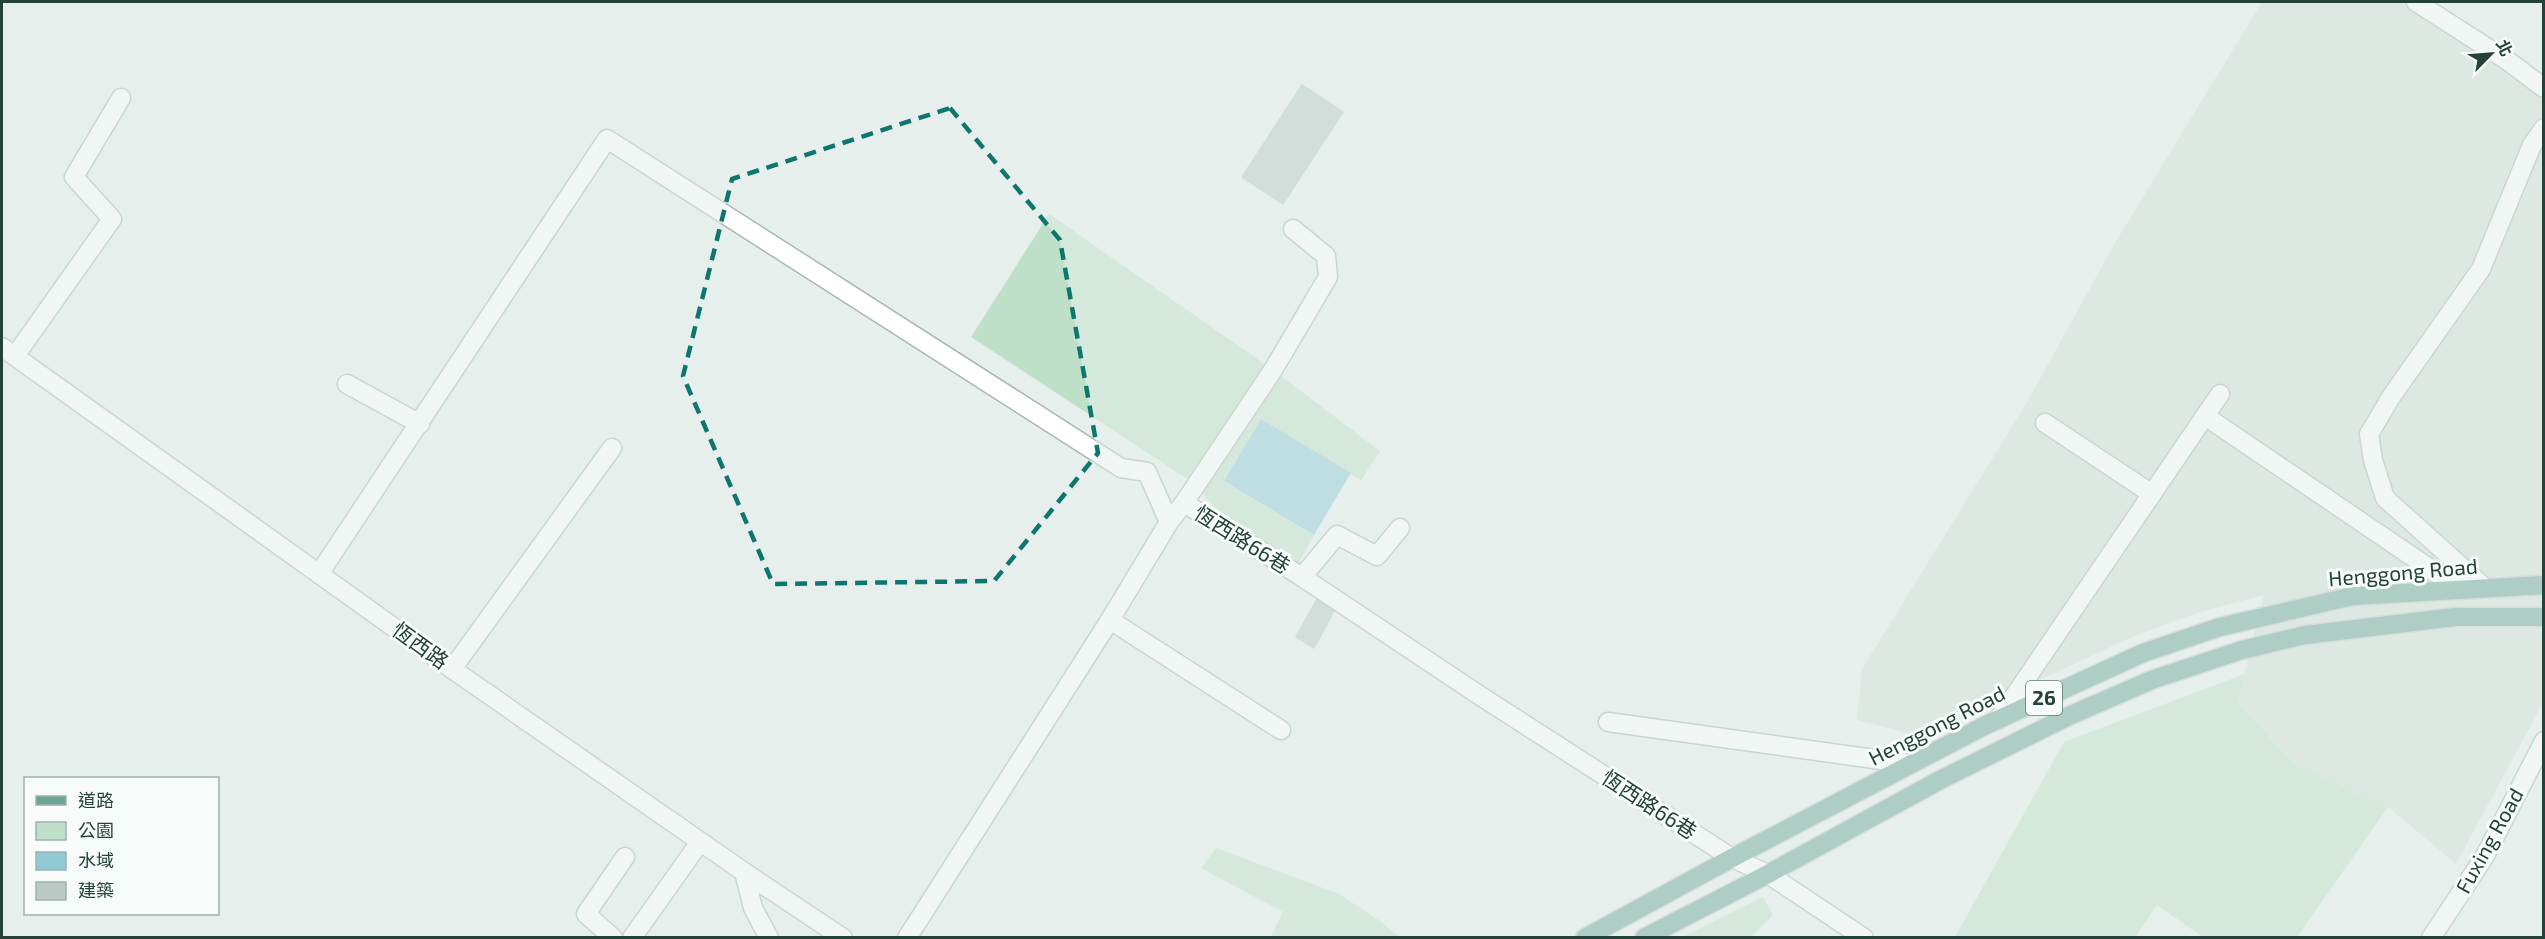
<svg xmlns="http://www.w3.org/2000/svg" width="2545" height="939" font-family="'Exo 2','Noto Sans TC',sans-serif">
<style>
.built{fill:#d4dfda}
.green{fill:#bfe0c8}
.water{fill:#8ec9d4}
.building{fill:#bbcac4;stroke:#b8c9c2;stroke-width:1.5}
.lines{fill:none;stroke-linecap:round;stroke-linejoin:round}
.minor-casing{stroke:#a8b8b2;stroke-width:21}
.major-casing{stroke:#c2cac8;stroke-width:21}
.minor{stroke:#fff;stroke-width:18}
.major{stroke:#6aa596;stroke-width:18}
.marked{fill:none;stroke:#0f766e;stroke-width:4.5;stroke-dasharray:12 8;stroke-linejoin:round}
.labels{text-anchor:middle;stroke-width:6;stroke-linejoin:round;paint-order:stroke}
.shield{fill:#f7fbf9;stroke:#637a73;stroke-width:1.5}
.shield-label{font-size:20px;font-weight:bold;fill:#24423a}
.street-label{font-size:21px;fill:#24423a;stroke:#f7fbf9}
</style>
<rect width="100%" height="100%" fill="#e6efeb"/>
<polygon class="built" points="2262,2 2404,2 2543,91 2543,703 2456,864 2388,807 2295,765 2237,702 2264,595 2197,613 2132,637 1919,736 1857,720 1862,669 2026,404 2115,243"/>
<g class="green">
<polygon points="1049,214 1273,370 1380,451 1361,480 1261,419 1224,481 1314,535 1297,566 1212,505 1195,484 971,337"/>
<polygon points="2245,674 2237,702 2295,765 2388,807 2297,937 2203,937 2157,905 2135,937 1955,937 2064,742"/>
<polygon points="1216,848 1339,894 1380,921 1399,937 1271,937 1283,912 1201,868"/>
<polygon points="1763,897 1773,915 1751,937 1682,937"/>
</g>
<polygon class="water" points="1261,419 1351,473 1314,535 1224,481"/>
<g class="building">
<polygon points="1302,85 1343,112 1283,204 1242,177"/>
<polygon points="1321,592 1339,602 1314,648 1296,637"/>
</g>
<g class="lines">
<defs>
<g id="minor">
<polyline points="2416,2 2508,61 2544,88"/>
<polyline points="2,347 452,669 744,872 843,938"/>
<polyline points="15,356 112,219 74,177 121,98"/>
<polyline points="347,384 420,424"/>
<polyline points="2205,416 2460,589"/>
<polyline points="2045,423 2152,494"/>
<polyline points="1184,503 1273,370 1328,277 1326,256 1293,229"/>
<polyline points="319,574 607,139 1121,468 1147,472 1169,522"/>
<polyline points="1302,577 1337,535 1377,556 1400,528"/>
<polyline points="2485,588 2385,498 2373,460 2369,434 2391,397 2481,269 2532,145 2544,128"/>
<polyline points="1110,620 1281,730"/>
<polyline points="452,669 612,448"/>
<polyline points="1998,720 2220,394"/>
<polyline points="1608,722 1910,764"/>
<polyline points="744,872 753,908 769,938"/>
<polyline points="613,938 586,914 625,857"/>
<polyline points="632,938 700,842"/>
<polyline points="907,938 1110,620 1169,522 1184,503 1302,577 1479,695 1732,858 1768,874 1864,938"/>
<polyline points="2431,938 2485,856 2544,741"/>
</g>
<g id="major">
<polyline points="1585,938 1732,858 1984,726 2143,653 2220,627 2353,596 2544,585"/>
<polyline points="1644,938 1768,874 1940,780 2071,715 2154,679 2242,650 2305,635 2455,617 2544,617"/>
</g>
</defs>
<use href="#minor" class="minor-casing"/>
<use href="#major" class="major-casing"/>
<use href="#minor" class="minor"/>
<use href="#major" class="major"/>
</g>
<path d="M0 0H2545V939H0ZM950,108L1060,240L1098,453L994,581L773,584L683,376L732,179Z" fill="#e6efeb" fill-opacity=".55" fill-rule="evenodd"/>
<path class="marked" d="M950,108L1060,240L1098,453L994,581L773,584L683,376L732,179Z"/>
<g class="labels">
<rect class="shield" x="2026" y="681" width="36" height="34" rx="4.5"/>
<g class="shield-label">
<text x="2044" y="705">26</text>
</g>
<g class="street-label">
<text transform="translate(1242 540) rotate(32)" y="7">恆西路66巷</text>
<text transform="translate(2403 573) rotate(-5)" y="7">Henggong Road</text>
<text transform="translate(420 646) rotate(36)" y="7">恆西路</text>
<text transform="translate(1937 726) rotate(-27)" y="7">Henggong Road</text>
<text transform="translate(1649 805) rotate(33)" y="7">恆西路66巷</text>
<text transform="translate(2490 841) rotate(-61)" y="7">Fuxing Road</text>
</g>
</g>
<rect width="2545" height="939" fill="none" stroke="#24423a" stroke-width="6"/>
<rect x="24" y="777" width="195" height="138" fill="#f7fbf9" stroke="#a3b1ad" stroke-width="1.5"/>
<rect x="36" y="796" width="30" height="9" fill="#6aa596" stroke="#a3b1ad" stroke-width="1.5"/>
<text x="78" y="807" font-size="18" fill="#24423a">道路</text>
<rect x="36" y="822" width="30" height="18" fill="#bfe0c8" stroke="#a3b1ad" stroke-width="1.5"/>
<text x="78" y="837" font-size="18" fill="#24423a">公園</text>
<rect x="36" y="852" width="30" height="18" fill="#8ec9d4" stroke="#a3b1ad" stroke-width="1.5"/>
<text x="78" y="867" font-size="18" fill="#24423a">水域</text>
<rect x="36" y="882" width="30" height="18" fill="#bbcac4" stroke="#a3b1ad" stroke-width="1.5"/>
<text x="78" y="897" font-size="18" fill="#24423a">建築</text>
<g transform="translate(2491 54) rotate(65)" stroke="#f7fbf9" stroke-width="4.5" paint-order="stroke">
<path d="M0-4.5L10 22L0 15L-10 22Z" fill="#24423a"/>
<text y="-9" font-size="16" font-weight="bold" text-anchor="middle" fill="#24423a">北</text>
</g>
</svg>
